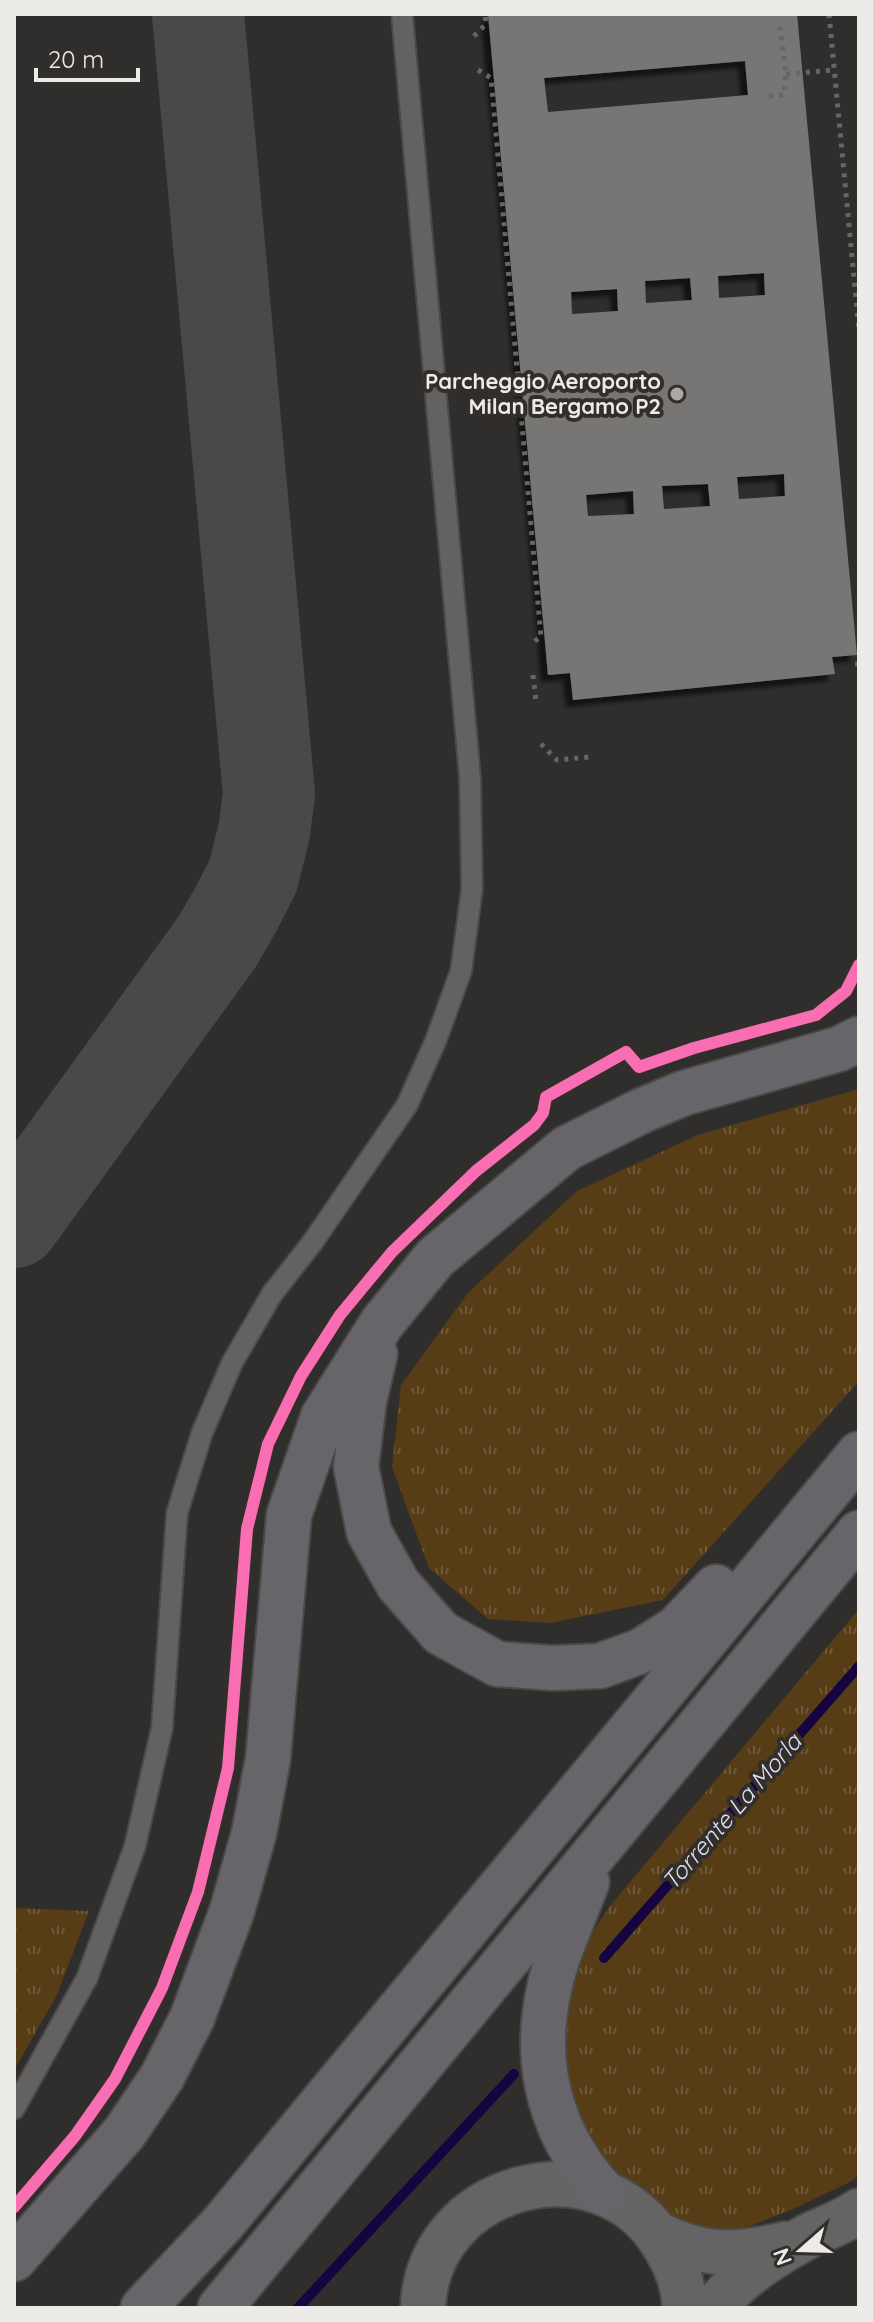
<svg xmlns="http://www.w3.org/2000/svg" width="873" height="2322" font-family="Quicksand,sans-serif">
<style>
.grass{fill:url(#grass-tufts)}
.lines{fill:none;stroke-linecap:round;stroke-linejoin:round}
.stream{stroke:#160440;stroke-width:10}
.taxiway{stroke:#4a4947;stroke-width:92}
.building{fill:#787674;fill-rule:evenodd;filter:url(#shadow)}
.lane-casing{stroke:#4b4947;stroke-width:24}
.secondary-casing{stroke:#4b4947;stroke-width:48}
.highway-casing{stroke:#4b4947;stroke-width:48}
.path{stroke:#676664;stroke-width:5;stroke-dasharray:4 6;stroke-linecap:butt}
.lane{stroke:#636260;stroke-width:20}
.secondary{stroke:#656465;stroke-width:44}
.highway{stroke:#676569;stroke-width:44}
.cycleway-casing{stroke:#322e2a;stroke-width:17}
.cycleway{stroke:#f96db3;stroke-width:12}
.poi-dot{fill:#aba9a6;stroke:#322e2a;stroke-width:3}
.labels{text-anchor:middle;stroke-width:8;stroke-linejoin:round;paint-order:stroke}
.poi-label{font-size:22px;font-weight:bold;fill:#edebe8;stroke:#322e2a;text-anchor:end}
.water-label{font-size:24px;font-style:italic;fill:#dfe0f5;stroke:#322e2a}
</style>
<defs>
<pattern id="grass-tufts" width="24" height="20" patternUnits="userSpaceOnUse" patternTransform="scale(2)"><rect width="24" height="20" fill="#573d16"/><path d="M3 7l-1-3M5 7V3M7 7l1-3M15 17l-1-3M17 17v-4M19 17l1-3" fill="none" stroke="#6f5938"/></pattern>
<filter id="shadow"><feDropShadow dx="-7" dy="7" stdDeviation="2" flood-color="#0009"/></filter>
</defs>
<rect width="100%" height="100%" fill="#302e2c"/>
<g class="grass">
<polygon points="859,1089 859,1381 663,1600 550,1623 488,1619 429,1568 392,1467 401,1385 468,1293 577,1191 700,1134"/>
<polygon points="859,1609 859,2174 852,2181 795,2208 726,2236 672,2218 640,2189 597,2163 586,2145 555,2030 579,1953 610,1906"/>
<polygon points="14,1908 89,1911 56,1997 14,2070"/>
</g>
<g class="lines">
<g class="stream">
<polyline points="604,1958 859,1666"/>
<polyline points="298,2308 514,2074"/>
</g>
<polyline class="taxiway" points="14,1222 217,942 235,911 253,876 264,832 269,794 198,14"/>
</g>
<path class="building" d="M488,14H797L857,655L832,657L835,674L573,700L570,673L548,675ZM745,61L748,95L548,112L544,78ZM764,273L765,295L719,298L718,276ZM690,278L692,300L646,303L645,281ZM617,289L618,311L572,314L571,292ZM784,474L785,496L739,499L737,477ZM708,484L710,506L664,509L662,486ZM633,491L634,514L588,516L586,495Z"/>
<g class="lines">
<defs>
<polyline id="lane" points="14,2109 87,1978 135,1846 162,1728 177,1513 202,1433 232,1363 272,1294 312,1243 407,1105 436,1040 461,971 472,889 470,778 402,14"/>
<g id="secondary">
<path d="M658,2234C703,2257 737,2256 785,2244"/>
<path d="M423,2308C427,2183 599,2137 664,2245C676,2264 684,2285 685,2308"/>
<path d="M714,2308C736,2280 772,2256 803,2239C821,2229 842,2223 859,2211"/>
</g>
<g id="highway">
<polyline points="375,1354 364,1401 356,1467 369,1532 398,1584 441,1633 497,1664 552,1668 600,1666 641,1651 677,1628 716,1587"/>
<path d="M587,1882C577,1909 565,1936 556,1963C529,2048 544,2128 604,2193"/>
<polyline points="14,2259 125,2132 162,2077 192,2018 232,1911 254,1833 268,1759 289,1515 323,1417 382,1323 435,1258 567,1148 641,1111 684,1093 839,1049 859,1039"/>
<polyline points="143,2308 223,2223 859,1454"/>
<polyline points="220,2308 859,1533"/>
</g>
</defs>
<use href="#lane" class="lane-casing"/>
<use href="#secondary" class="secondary-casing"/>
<use href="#highway" class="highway-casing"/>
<g class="path">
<polyline points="829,14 859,331"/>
<polyline points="474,36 486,24 485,14"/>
<polyline points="478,70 491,78 541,637 530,644"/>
<polyline points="786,74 834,70"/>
<polyline points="769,96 784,95 786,74 779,21"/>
<polyline points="855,664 859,664"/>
<polyline points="533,675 536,701"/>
<polyline points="541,744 557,760 589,757"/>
</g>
<use href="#lane" class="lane"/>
<use href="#secondary" class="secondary"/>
<use href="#highway" class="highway"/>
<defs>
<polyline id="cycleway" points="14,2207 75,2136 115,2079 162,1988 198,1892 228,1768 247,1529 268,1444 301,1376 340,1315 392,1252 476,1171 534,1125 543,1113 546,1097 626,1052 639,1067 694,1048 816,1015 846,991 859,965"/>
</defs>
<use href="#cycleway" class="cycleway-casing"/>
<use href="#cycleway" class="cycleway"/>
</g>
<circle class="poi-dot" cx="677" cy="394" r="8"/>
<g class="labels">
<g class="poi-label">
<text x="661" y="389">Parcheggio Aeroporto<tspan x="661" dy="25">Milan Bergamo P2</tspan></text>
</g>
<g class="water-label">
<text transform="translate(732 1812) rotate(-49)" y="8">Torrente La Morla</text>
</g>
</g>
<rect width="873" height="2322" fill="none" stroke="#edebe8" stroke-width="32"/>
<g transform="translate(801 2250) rotate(250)" stroke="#322e2a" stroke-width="6" paint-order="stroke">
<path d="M0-6L14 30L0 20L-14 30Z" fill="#edebe8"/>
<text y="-12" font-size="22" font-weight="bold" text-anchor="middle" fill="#edebe8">N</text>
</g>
<path d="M36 68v12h102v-12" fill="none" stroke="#edebe8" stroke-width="4"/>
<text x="48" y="68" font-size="24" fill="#edebe8" stroke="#322e2a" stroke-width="6" paint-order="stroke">20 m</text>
</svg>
